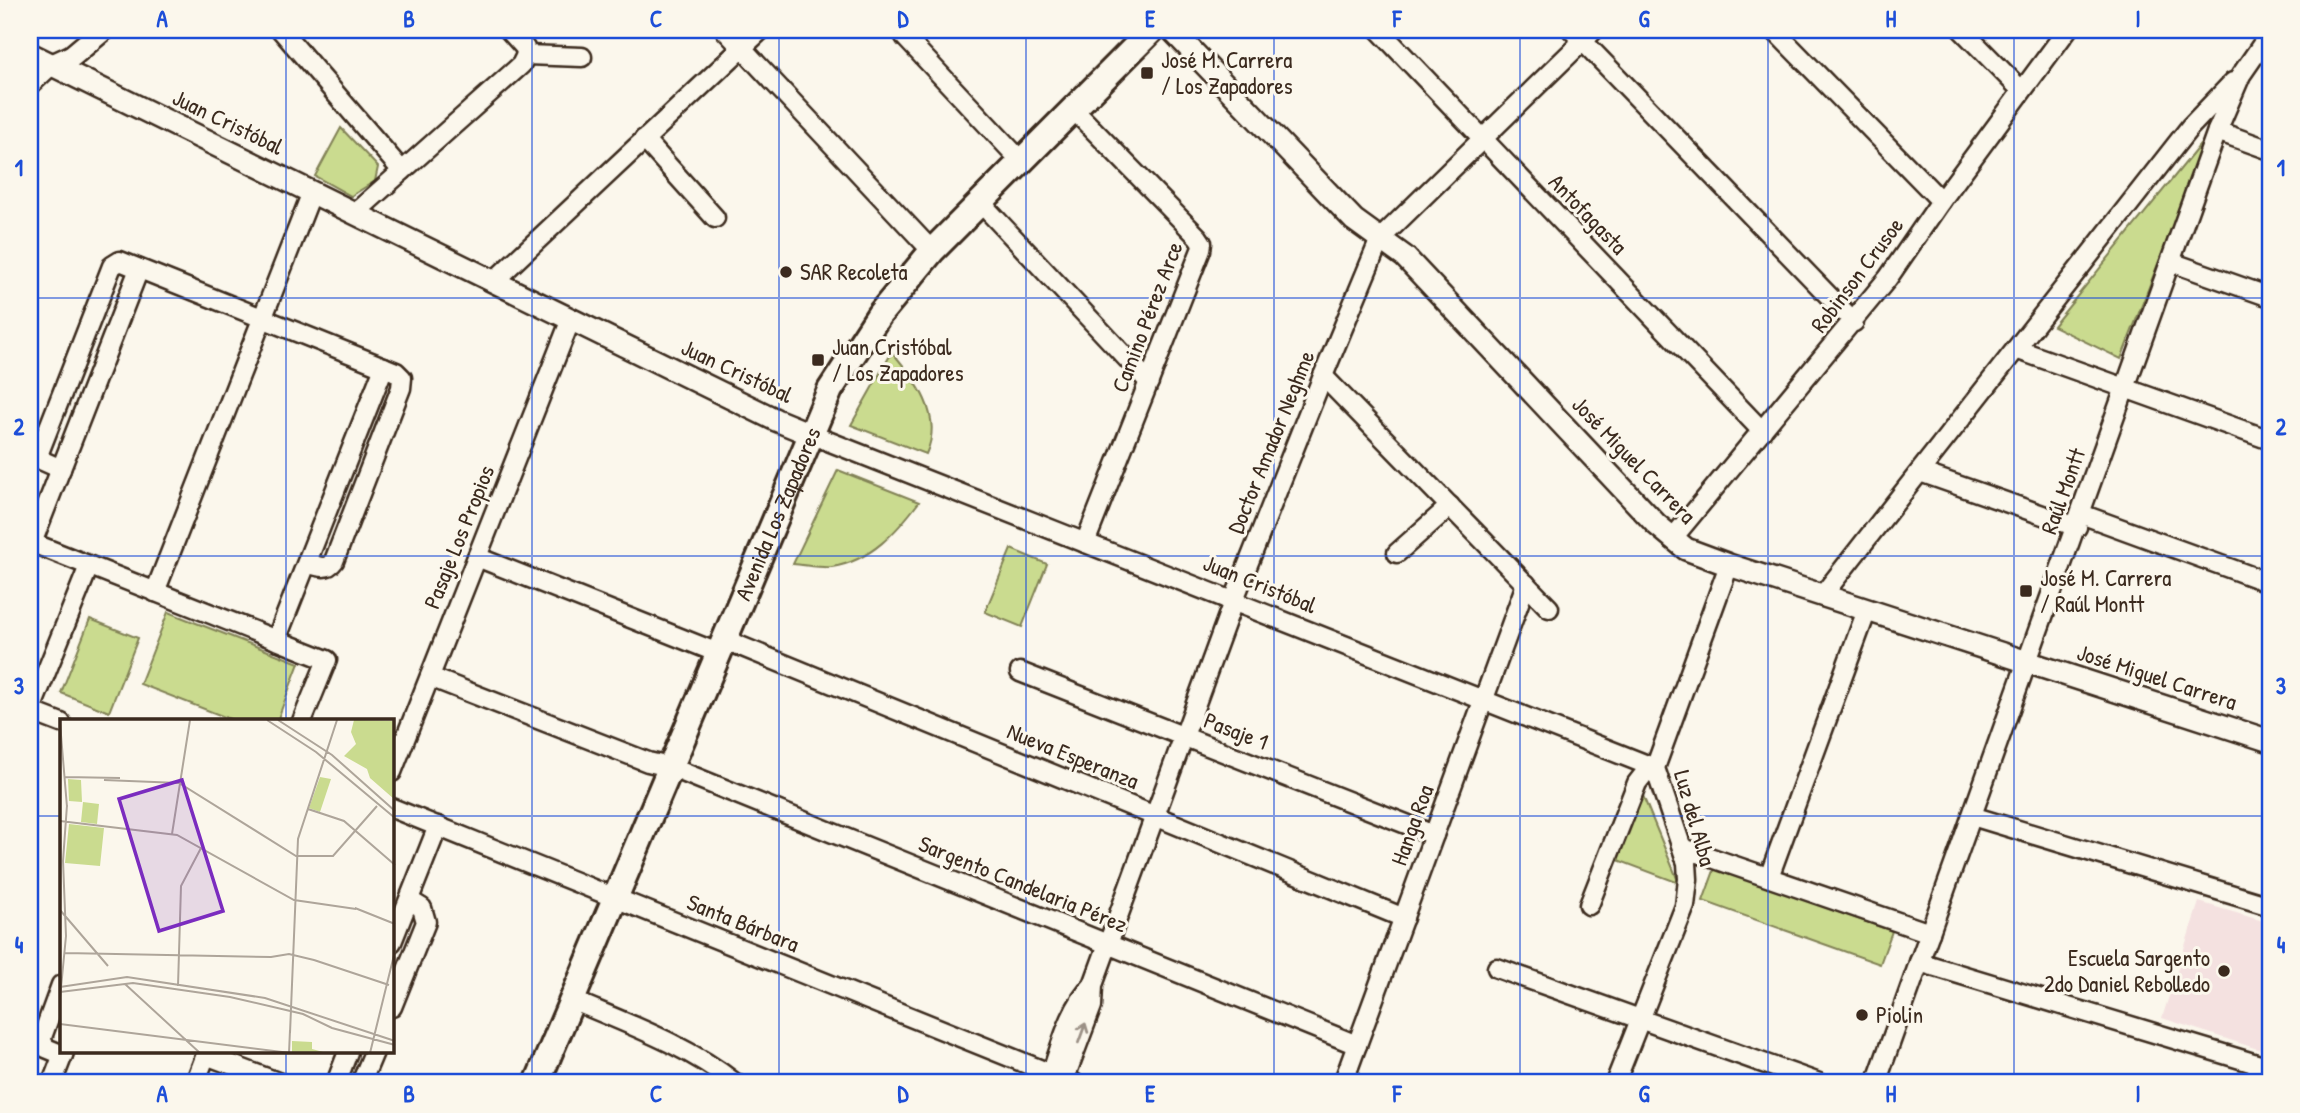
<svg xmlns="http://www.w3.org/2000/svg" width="2300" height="1113" font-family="'Patrick Hand',sans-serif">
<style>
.built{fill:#f4e1e0}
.grass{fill:#cadb8f;stroke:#828256;stroke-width:2}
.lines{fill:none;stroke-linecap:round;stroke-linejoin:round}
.minor-casing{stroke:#3b2a1e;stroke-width:23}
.tertiary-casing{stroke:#3b2a1e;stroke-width:26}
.secondary-casing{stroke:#3b2a1e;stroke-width:30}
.minor{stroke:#fbf7ec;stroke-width:18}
.tertiary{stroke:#fbf7ec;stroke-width:21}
.secondary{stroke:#fbf7ec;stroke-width:24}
.oneway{stroke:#9b9085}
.grid{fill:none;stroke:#1d4ed8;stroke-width:2;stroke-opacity:0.55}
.poi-dot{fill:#3b2a1e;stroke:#fbf7ec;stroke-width:2.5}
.labels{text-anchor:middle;stroke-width:6;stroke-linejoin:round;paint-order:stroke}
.poi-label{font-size:23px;fill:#3b2a1e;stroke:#fbf7ec;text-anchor:start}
.street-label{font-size:23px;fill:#3b2a1e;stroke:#fbf7ec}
.inset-road{fill:none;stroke:#aea59a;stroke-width:2}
.view{fill:#7b2cbf;fill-opacity:0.15;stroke:#7b2cbf;stroke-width:3.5}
.inset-edge{fill:none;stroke:#3b2a1e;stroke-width:3.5}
.neatline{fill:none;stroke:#1d4ed8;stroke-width:2.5}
.grid-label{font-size:23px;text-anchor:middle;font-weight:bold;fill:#1d4ed8}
</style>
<rect width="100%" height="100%" fill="#fbf7ec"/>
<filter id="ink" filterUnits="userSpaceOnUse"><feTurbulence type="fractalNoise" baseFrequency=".0143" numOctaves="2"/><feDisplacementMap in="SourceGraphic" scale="14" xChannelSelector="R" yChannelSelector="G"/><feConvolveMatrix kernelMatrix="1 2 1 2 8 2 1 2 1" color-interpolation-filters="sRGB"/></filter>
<g filter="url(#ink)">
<polygon class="built" points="2199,902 2270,923 2270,1053 2162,1018"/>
<g class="grass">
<polygon points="341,128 378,167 375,181 351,196 315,176"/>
<polygon points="2208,135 2121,359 2053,326"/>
<path d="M892,352C916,380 944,416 926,454L851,425Z"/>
<path d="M838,470L919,502C897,531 871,561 832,567C820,568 806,565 793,564Z"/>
<polygon points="1011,549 1047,564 1022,627 985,612"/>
<polygon points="168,612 299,663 277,721 235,721 140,684"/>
<polygon points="90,619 138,638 109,712 61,693"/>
<polygon points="1641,791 1679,883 1615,859"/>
<polygon points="1715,868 1892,931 1880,964 1703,901"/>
</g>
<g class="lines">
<defs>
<g id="minor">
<polyline points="281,30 402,171"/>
<polyline points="509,30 525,48 526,55"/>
<polyline points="725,30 932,251"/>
<polyline points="1379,30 1762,431"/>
<polyline points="1572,30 1854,322"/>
<polyline points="1774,30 1941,201"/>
<polyline points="1962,30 2021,90"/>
<polyline points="905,37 1022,162"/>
<polyline points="526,55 582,57"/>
<polyline points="1073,109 1198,237 1202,243 1201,250 1085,543"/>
<polyline points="2217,131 2270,150"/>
<polyline points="644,139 715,218"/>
<polyline points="981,203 1149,382"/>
<polyline points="355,213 521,65 526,55"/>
<polyline points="2171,262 2270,297"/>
<polyline points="494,281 761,30"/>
<polyline points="2016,349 2270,440"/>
<polyline points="1323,376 1549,608"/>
<polyline points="810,434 1655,768"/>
<path d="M61,469L43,461L39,454L40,450L112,266L120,261L396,372L402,378L401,388L334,561C327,571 317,566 307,563"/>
<polyline points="1920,472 2077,527"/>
<polyline points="2081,514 2270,583"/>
<polyline points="1672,539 1888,278 1941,201 2067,30"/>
<polyline points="30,542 327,660 302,721"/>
<polyline points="32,543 139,269"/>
<polyline points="1397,553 1450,506"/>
<polyline points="477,557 718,653"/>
<polyline points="155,592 312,192"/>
<polyline points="1822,596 2190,127 2233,82"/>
<polyline points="723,639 1404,918"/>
<polyline points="276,640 384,367"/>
<polyline points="1020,672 1434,835"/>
<polyline points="430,677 648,762 670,767 1357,1045"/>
<polyline points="30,711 61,723"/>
<polyline points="30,712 89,566"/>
<polyline points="392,772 571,319"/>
<polyline points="392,808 1074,1083"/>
<polyline points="1972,816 2270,906"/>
<polyline points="1683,848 1930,933"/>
<polyline points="1769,877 1867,610"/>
<polyline points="1589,905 1637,783 1644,774 1655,768"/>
<polyline points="392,942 438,826"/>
<polyline points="1919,962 2270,1068"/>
<polyline points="1497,968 1819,1083"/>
<polyline points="61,985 41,1040 46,1048 63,1055"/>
<path d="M572,1000C628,1024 687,1045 735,1083"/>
<polyline points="392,1007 426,922 422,908 409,900"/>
<polyline points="206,1055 280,1083"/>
<polyline points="52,1083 64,1052"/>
<polyline points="195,1083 207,1052"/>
<polyline points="336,1083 348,1052"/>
<polyline points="361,1083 374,1052"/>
<path d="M1048,1083C1060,1051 1068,1010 1093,985"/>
<polyline points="1063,1083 1092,1006 1093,985 1233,602 1323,376 1380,239 1594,30"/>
<polyline points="1343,1083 1526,584"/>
<polyline points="1615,1083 1685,906 1688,879 1687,863 1655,768 1729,565"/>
<polyline points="1876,1083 2217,131 2241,75 2270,33"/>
</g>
<g id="tertiary">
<polyline points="1172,30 1354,220 1405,257 1656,524 1686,549 1729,565 2270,741"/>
<polyline points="30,54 776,420 810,434"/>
<polyline points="30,83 46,68 72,56 103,30"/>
</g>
<g id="secondary">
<path id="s1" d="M537,1083L830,390L879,315L932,251L1152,30"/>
</g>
</defs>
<use href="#minor" class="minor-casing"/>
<use href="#tertiary" class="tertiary-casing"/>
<use href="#secondary" class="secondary-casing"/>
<use href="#minor" class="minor"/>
<use href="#tertiary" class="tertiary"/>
<use href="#secondary" class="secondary"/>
</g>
<defs><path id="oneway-shaft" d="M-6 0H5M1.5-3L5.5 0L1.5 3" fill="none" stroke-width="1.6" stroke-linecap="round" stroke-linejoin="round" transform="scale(1.75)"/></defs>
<use class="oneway" href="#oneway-shaft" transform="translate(1082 1033) rotate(-70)"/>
</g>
<path class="grid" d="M286,30V721M532,30V1083M779,30V1083M1026,30V1083M1274,30V1083M1520,30V1083M1768,30V1083M2014,30V1083M30,298H2270M30,556H2270M30,816H61M392,816H2270M286,1052V1083"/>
<g class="poi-dot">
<rect x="1140" y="66" width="14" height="14" rx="3.5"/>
<circle cx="786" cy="272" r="7"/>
<rect x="811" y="353" width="14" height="14" rx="3.5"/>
<rect x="2019" y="584" width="14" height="14" rx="3.5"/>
<circle cx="2224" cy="971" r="7"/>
<circle cx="1862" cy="1015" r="7"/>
</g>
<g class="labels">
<g class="poi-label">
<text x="1161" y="68">José M. Carrera<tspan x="1161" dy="26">/ Los Zapadores</tspan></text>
<text x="800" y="280">SAR Recoleta</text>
<text x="832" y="355">Juan Cristóbal<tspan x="832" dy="26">/ Los Zapadores</tspan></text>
<text x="2040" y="586">José M. Carrera<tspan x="2040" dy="26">/ Raúl Montt</tspan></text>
<text x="2210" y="966" text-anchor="end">Escuela Sargento<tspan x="2210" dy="26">2do Daniel Rebolledo</tspan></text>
<text x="1876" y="1023">Piolin</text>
</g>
<g class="street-label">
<text transform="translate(228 122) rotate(26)" y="8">Juan Cristóbal</text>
<text transform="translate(1588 214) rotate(46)" y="8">Antofagasta</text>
<text transform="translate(1857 275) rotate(-53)" y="8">Robinson Crusoe</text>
<text transform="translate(1147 317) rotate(-69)" y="8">Camino Pérez Arce</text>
<text transform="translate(737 371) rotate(25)" y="8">Juan Cristóbal</text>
<text transform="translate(1271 442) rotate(-68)" y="8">Doctor Amador Neghme</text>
<text transform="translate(1634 460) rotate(46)" y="8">José Miguel Carrera</text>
<text transform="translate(2063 491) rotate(-70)" y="8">Raúl Montt</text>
<text dy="8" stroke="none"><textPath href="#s1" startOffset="618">Avenida Los Zapadores</textPath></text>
<text transform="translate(459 537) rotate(-68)" y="8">Pasaje Los Propios</text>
<text transform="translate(1260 584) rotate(22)" y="8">Juan Cristóbal</text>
<text transform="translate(2157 677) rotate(18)" y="8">José Miguel Carrera</text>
<text transform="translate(1236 731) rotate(21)" y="8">Pasaje 1</text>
<text transform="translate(1073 756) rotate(22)" y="8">Nueva Esperanza</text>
<text transform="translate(1695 818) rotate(74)" y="8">Luz del Alba</text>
<text transform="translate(1412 825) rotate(-70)" y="8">Hanga Roa</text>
<text transform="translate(1023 884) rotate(22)" y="8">Sargento Candelaria Pérez</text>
<text transform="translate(743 923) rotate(22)" y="8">Santa Bárbara</text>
</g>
</g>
<g transform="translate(60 719)">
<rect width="334" height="334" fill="#fbf7ec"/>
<path d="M260,58L271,60L260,93L249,89ZM8,60L21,61L22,83L9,82ZM232,322L252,323V330L267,334H232Z" fill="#cadb8f"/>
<path d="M294,1L334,2V80L310,59L307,50L284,37L296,25L291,13Z" fill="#cadb8f"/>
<path d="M23,83L39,85L37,105L21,103ZM9,105L44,109L40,147L5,144Z" fill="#cadb8f"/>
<path class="inset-road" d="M207,1L256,33L335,99M218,1L272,36L335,92M0,4L7,88M5,58L60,59M44,61L119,64L236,137H273L317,87M248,90L284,102L335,146M0,102L117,116L234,181L296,190M112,115L130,1M295,189L335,205M0,191L48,247M5,234L211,238L229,235L254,241M254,241L329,266M65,265L140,334M118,267L121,167L141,129M0,268L67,258L205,279L335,322M0,273L73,264L170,278L243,295L272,309L335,326M0,279L6,217L3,142L7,86M0,305L230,334M230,314L238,120L277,1M229,334L230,311M310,334L335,232"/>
<path class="view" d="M122,61L163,192L99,212L59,80Z"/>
<rect width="334" height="334" class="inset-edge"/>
</g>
<rect width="2300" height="1113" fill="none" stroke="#fbf7ec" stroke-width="77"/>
<rect x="38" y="38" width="2224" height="1036" class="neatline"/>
<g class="grid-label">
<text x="162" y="27">A</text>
<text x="409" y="27">B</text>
<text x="656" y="27">C</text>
<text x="903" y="27">D</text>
<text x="1150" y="27">E</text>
<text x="1397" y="27">F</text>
<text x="1644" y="27">G</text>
<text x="1891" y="27">H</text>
<text x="2138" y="27">I</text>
<text x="19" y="176">1</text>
<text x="2281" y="176">1</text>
<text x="19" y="435">2</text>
<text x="2281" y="435">2</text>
<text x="19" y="694">3</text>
<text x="2281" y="694">3</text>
<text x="19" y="953">4</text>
<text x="2281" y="953">4</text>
<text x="162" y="1102">A</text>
<text x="409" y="1102">B</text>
<text x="656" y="1102">C</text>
<text x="903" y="1102">D</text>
<text x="1150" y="1102">E</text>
<text x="1397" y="1102">F</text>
<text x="1644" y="1102">G</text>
<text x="1891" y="1102">H</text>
<text x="2138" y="1102">I</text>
</g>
</svg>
